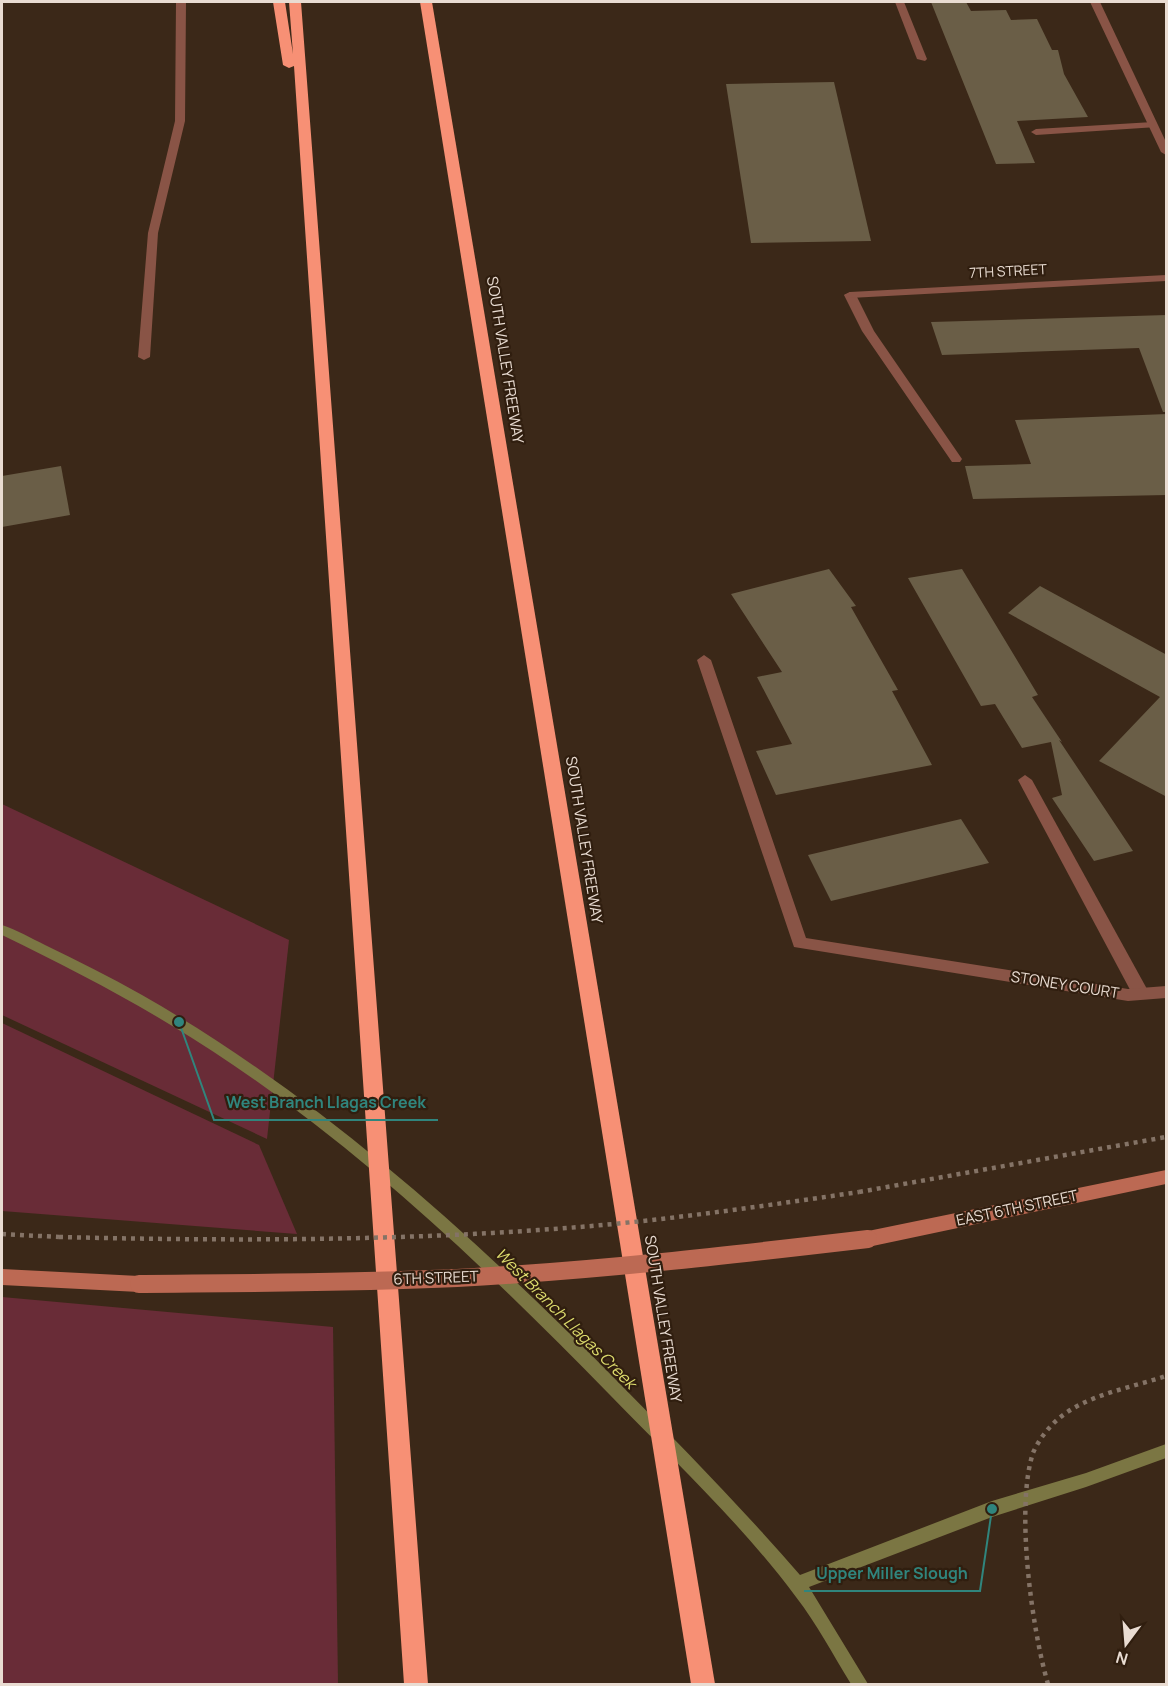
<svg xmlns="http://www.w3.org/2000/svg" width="1168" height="1686" font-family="Manrope,sans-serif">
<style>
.green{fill:#692c37}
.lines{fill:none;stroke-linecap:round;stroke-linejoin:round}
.stream{fill:#7b7643;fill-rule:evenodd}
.building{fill:#6a5e47}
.path{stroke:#847366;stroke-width:4.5;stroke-dasharray:4 5;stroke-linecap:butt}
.lane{fill:#895446;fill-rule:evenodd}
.street{fill:#895446;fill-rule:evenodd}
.secondary{fill:#bc6953;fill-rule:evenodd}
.highway{fill:#f79075;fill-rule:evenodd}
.path-bridge{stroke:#847366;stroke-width:4.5;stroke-dasharray:4 5;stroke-linecap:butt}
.secondary-bridge{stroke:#bc6953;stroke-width:18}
.labels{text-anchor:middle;stroke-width:4.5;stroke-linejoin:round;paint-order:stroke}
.far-street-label{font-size:14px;fill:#e9dcd2;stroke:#301e0f}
.street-label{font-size:15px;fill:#e9dcd2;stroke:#301e0f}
.water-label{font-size:16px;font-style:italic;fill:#dddc6d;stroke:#301e0f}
.leader{fill:none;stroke:#30857d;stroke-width:2}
.callout-dot{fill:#30857d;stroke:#301e0f;stroke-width:2}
.callout-label{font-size:16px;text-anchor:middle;font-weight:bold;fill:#30857d;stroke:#301e0f;stroke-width:4.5;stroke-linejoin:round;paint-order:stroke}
</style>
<rect width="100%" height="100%" fill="#3b2818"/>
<g class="green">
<polygon points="2,804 289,940 267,1139 2,1015"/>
<polygon points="2,1023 259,1145 297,1234 2,1211"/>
<polygon points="2,1297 333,1327 338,1684 2,1684"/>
</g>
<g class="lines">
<path class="stream" d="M2,925C17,930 31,938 45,945C78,961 110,977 142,995C322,1098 476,1238 621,1385C682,1447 743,1509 800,1575L992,1501L1086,1473L1166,1444V1458L1086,1487L992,1517L809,1587L868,1684H851C833,1655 817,1624 796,1597C741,1523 672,1459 609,1394C475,1257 334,1123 169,1024C115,991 59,963 2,935Z"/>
</g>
<g class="building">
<polygon points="931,2 966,2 971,11 1006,10 1011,20 1037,19 1052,50 1058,50 1064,74 1088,117 1017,121 1035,163 996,164"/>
<polygon points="834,82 871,241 751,243 726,84"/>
<polygon points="1167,315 1167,412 1163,412 1139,348 942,355 931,322"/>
<polygon points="1167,414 1167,495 973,499 965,466 1031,464 1015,420"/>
<polygon points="61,466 70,515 2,527 2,476"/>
<polygon points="829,569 856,606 851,607 898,690 892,691 932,765 776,795 756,751 792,744 757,677 782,672 731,594"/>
<polygon points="962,569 1038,695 1032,697 1062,742 1059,740 1133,851 1094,861 1052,798 1062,795 1051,742 1022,748 995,704 981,706 908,578"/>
<polygon points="1040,586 1167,655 1167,797 1099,761 1160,697 1008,613"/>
<polygon points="961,819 989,863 831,901 808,855"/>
</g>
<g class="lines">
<g class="path">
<polyline points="859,1192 1166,1137"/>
<polyline points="2,1234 59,1237"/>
<path d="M1048,1684C1032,1630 1015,1507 1033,1453C1038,1441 1047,1429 1057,1420C1085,1395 1130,1388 1166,1376"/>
</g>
<g class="lane">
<polygon points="176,2 186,2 185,121 158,233 150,357 144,360 138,357 148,233 175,121"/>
<polygon points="895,2 904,2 927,59 925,61 917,59"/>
<polygon points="1153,122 1157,123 1157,127 1036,135 1031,132 1036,129"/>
<polygon points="850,292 856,295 874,331 962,459 960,462 952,462 862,331 844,295"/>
<polygon points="1025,775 1032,780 1147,989 1149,994 1147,999 1135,999 1018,780"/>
</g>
<g class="street">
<polygon points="1090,2 1100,2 1166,142 1166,155 1161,152"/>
<polygon points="1166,275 1166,281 850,298 844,295 850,292"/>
<polygon points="704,655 711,660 806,938 1128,989 1166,986 1166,998 1128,1001 794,947 697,660"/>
</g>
<g class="secondary">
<polygon points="1166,1170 1166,1184 868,1247 862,1245 859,1239 862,1233 868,1231"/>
<polygon points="2,1269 139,1276 145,1278 148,1284 145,1290 139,1292 2,1285"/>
</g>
<g class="highway">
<polygon points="273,2 285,2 293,54 289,2 301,2 428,1684 404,1684 294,66 289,68 283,65"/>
<polygon points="420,2 432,2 715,1684 691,1684"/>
</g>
<path class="path-bridge" d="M59,1237C224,1241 389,1241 553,1229C655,1222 757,1207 859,1192"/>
<path class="secondary-bridge" d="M139,1284C245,1283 351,1283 457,1278C594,1271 731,1255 868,1239"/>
</g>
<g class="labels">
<g class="far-street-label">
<text transform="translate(1008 271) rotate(-3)" y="5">7TH STREET</text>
</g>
<g class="street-label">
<text transform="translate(505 360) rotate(81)" y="5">SOUTH VALLEY FREEWAY</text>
<text transform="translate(584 840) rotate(81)" y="5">SOUTH VALLEY FREEWAY</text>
<text transform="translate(1065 985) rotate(9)" y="5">STONEY COURT</text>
<text transform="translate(1017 1208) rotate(-12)" y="5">EAST 6TH STREET</text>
<text transform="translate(436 1278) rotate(-2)" y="5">6TH STREET</text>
<text transform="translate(663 1319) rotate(81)" y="5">SOUTH VALLEY FREEWAY</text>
</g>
<g class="water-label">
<text transform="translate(566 1318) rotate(45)" y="6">West Branch Llagas Creek</text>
</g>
</g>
<path class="leader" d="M179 1022L214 1120H438M992 1509L980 1591H804"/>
<g class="callout-dot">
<circle cx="179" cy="1022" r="6"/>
<circle cx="992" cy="1509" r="6"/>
</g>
<g class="callout-label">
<text x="326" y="1108">West Branch Llagas Creek</text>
<text x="892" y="1579">Upper Miller Slough</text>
</g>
<rect width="1168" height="1686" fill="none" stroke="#e9dcd2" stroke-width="6"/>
<g transform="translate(1126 1644) rotate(196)" stroke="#301e0f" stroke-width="4.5" paint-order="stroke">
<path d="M0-4.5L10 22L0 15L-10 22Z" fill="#e9dcd2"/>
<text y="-9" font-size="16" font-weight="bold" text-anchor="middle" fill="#e9dcd2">N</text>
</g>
</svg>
